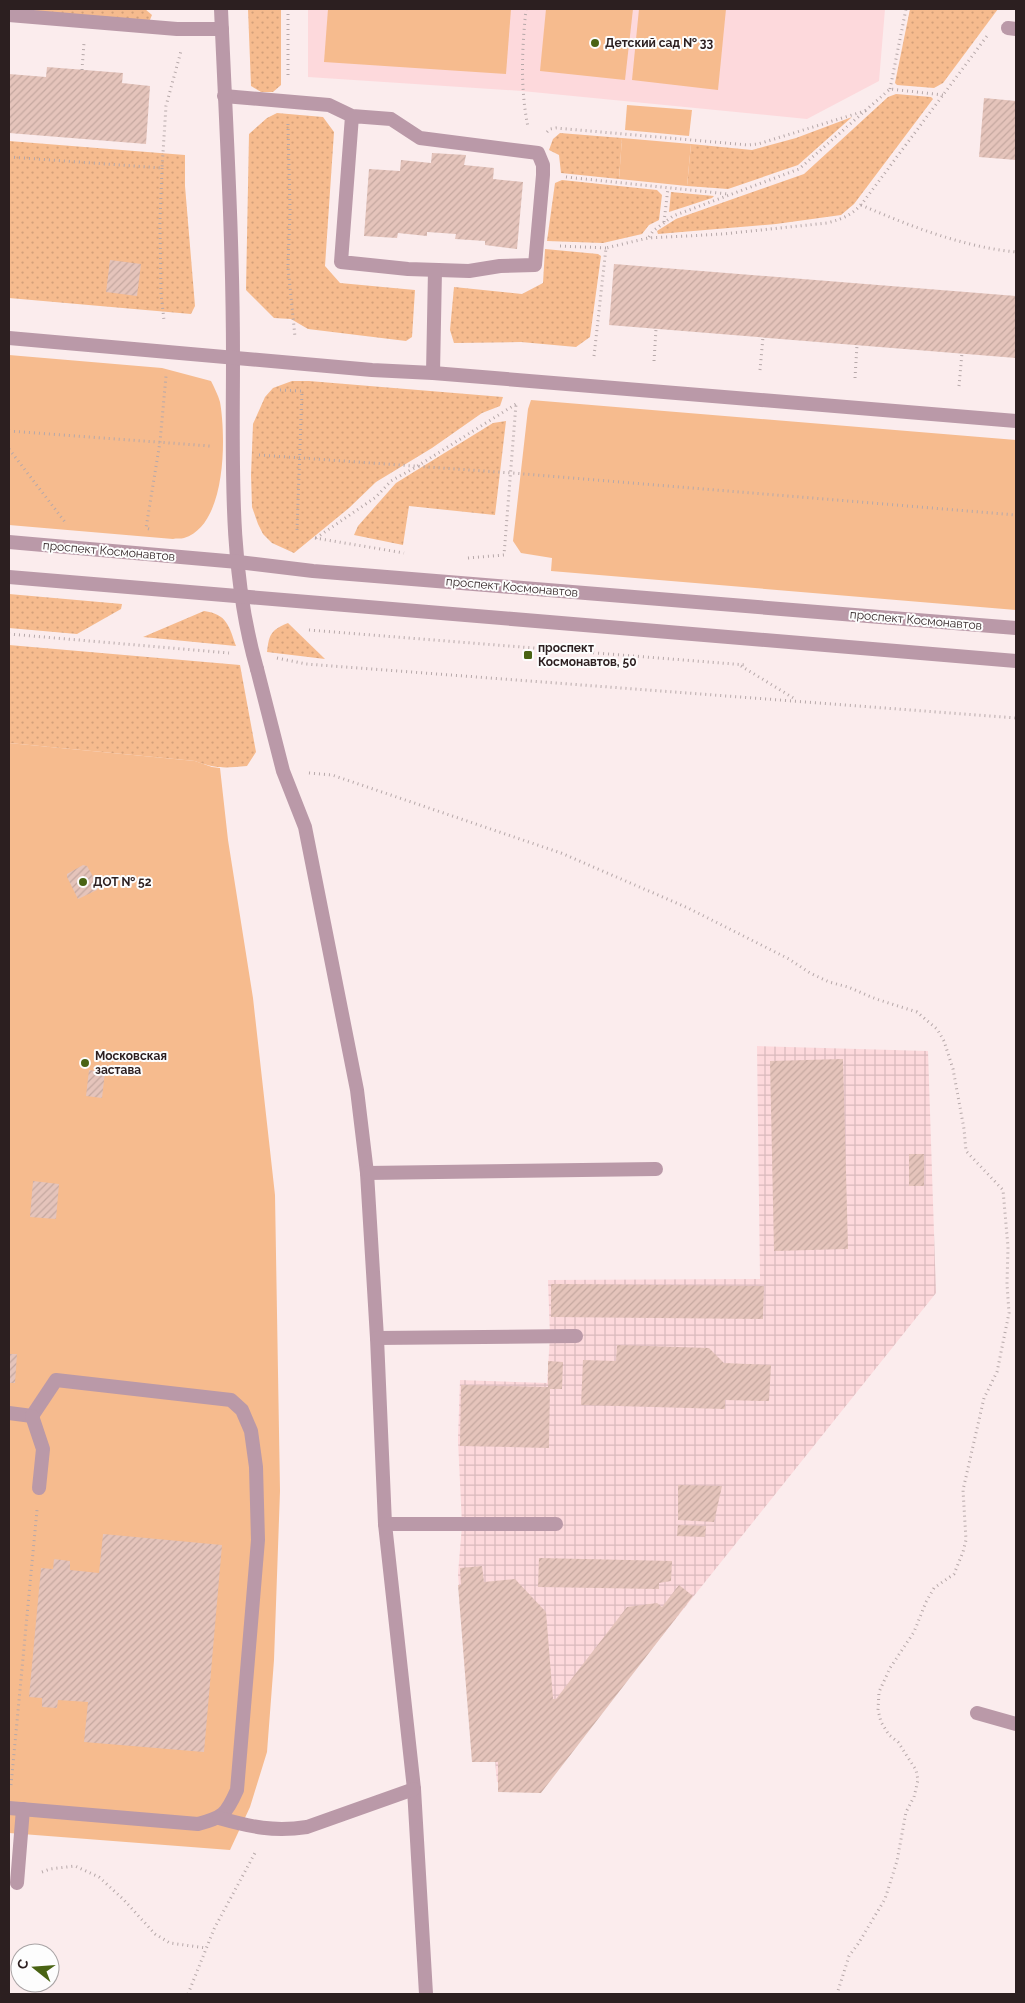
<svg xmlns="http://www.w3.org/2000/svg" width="1025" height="2003" font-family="Raleway,sans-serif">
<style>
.built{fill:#fdd9dc}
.industrial{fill:url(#industrial-grid)}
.grass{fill:url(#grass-dots)}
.park{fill:#f6bb8e}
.building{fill:url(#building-hatch)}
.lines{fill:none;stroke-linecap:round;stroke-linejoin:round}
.path{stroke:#b6a8a9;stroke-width:3;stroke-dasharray:1 4;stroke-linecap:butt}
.service{stroke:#ba99a8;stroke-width:14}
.minor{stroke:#ba99a8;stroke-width:14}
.tertiary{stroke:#ba99a8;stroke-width:14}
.poi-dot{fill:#496313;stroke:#fdfdfd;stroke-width:2}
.labels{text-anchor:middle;stroke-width:4;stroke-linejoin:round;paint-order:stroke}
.poi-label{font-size:12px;font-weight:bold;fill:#2c1f20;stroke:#fdfdfd;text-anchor:start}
.street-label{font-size:12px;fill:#2c1f20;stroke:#fdfdfd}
</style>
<defs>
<pattern id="industrial-grid" width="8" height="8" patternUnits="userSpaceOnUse" patternTransform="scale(1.25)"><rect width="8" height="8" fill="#fdd9dc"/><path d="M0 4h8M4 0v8" fill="none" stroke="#d9babc"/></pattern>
<pattern id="grass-dots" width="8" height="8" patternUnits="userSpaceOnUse" patternTransform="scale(1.25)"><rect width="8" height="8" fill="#f6bb8e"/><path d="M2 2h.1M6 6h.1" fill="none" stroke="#d3a07a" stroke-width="1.8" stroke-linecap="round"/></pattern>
<pattern id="building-hatch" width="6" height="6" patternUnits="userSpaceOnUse" patternTransform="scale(1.25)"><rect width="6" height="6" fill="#e5c4bb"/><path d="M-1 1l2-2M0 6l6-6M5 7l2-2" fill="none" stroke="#c5a8a0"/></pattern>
</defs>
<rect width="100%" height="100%" fill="#fbeced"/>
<polygon class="built" points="308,9 885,9 879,81 807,119 522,91 308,77"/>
<polygon class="industrial" points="757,1046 928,1051 936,1293 594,1721 539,1786 497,1782 494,1749 472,1751 458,1574 462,1525 458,1440 460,1380 547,1383 550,1336 548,1280 760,1279"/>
<g class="grass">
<polygon points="17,9 145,9 152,15 149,22"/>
<polygon points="248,9 281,9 281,85 273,92 261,92 251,86"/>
<polygon points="910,9 998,9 943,83 934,88 897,85 895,83"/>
<polygon points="896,94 931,97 933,99 854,204 841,215 776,224 658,234 657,231 676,219 804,174 888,97"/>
<polygon points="277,113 323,117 334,132 325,266 340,283 415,290 412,337 406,341 308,329 291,319 274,318 246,290 249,134 267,118"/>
<polygon points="852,117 798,165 728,189 687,186 691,144 752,150 796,138"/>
<polygon points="560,133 622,138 619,179 561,173 559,155 549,150 553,139"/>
<polygon points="9,141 185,155 185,186 195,306 191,314 9,298"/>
<polygon points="562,180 657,190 662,195 659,220 649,225 642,234 603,243 547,241 555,183"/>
<polygon points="671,192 714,196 712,198 669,212"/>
<polygon points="545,249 598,254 601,256 590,337 576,347 521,342 454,343 450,330 454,287 522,294 543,283"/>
<polygon points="292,381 309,381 503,397 500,406 482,413 432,448 376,482 349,508 294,553 272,543 263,534 258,524 252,507 251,475 253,424 265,397 273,388"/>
<polygon points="506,421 495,515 409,506 403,545 354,535 358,526 396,483 493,423"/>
<polygon points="9,594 122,604 121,609 77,634 9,628"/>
<path d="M204,611C227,614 229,626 236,646L143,637Z"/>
<path d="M288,623L325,659L267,652C269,634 271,630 288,623Z"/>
<path d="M9,645L240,665L256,752L247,766C225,768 216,769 195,761L9,743Z"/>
</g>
<g class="park">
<polygon points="328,9 511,9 506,74 324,62"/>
<polygon points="546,9 633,9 625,80 540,71"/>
<polygon points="639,9 726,9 718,90 632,80"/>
<polygon points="627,105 692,110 689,136 625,130"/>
<polygon points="622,138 691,144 687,186 619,179"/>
<path d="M9,355L162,368L211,381C214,387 218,395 220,402C226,436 227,525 184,538C181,539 176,538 173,539L9,525Z"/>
<polygon points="531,400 1016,440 1016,610 551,571 552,558 521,553 513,541 528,409"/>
<polygon points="9,743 195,761 212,767 220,768 228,840 253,998 275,1195 280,1491 274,1660 267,1752 250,1807 230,1850 9,1833"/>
</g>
<g class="building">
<polygon points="47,67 123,73 122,83 150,86 146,144 9,133 9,74 46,77"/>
<polygon points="984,98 1016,101 1016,160 979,157"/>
<polygon points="432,153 466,155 464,165 494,168 493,179 523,182 517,249 485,245 485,241 455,239 456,234 442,233 427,232 427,236 398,233 397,238 364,236 369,169 400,171 401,160 431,163"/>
<polygon points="110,260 141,264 137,296 106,292"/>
<polygon points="614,264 1016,296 1016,358 609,325"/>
<polygon points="83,865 87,866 99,887 97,890 78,899 67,877 67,874"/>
<polygon points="843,1059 848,1249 774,1251 770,1061"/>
<polygon points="89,1070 105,1072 102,1098 86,1096"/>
<rect x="909" y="1154" width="15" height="32"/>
<polygon points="33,1181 59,1184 56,1219 30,1217"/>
<polygon points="551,1284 764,1286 763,1319 551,1317"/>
<polygon points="617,1345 709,1348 724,1363 771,1365 769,1401 725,1400 725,1409 581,1405 583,1360 616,1361"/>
<polygon points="9,1354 17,1354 15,1383 9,1383"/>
<polygon points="548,1361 563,1362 562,1389 550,1389 549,1448 460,1446 461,1385 548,1387"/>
<polygon points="678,1485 722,1486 714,1522 678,1520"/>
<polygon points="678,1525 706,1526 705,1537 677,1536"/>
<polygon points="103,1534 222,1545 204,1752 84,1742 88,1702 58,1700 57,1708 42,1707 42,1698 29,1697 41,1568 53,1569 54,1559 70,1561 70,1570 99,1573"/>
<polygon points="539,1558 672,1561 671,1581 659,1583 659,1589 538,1587"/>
<polygon points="482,1566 484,1582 515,1579 546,1612 553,1699 556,1699 627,1607 657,1603 662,1607 679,1585 693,1596 541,1793 498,1792 498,1762 472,1762 458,1585 461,1585 460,1568"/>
</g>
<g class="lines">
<g class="path">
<polyline points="288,9 288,78"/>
<path d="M526,9C522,49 520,88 528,127"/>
<polyline points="82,70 84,43"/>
<polyline points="890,89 906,9"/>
<polyline points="288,124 290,211 288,267 295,337"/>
<polyline points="547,132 550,129 556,128 748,145 758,144 868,110"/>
<polyline points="9,157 162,168 166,106 181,51"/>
<polyline points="162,168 160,222 161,294 164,320"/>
<polyline points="566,177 728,194"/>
<path d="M861,205C910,226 963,247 1016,252"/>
<polyline points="664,222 668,188"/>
<polyline points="649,237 653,231 673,216 799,169 890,89 943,95"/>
<polyline points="560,246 606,248"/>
<path d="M594,356L606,248L648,238L723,234L827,223C843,219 854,214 864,201L987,36"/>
<polyline points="654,361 656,329"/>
<polyline points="760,370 763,337"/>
<polyline points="855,378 857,345"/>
<polyline points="959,386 962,353"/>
<polyline points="280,390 302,391 297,531"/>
<polyline points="9,431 210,446"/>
<polyline points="9,449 65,522"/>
<polyline points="259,455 512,473 1016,515"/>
<polyline points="149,529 146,528 160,442 166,376"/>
<polyline points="315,538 404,553"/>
<polyline points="316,538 376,497 391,481 416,467 516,404"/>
<polyline points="468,558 504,555 516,404"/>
<polyline points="309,630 746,665"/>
<polyline points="9,634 229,653"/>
<polyline points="277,658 306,664 1016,718"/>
<polyline points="741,666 795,699"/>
<polyline points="309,773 332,775 561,853 688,908 789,959 810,973 829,982 848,987 876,999 917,1012 937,1029 944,1041 953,1069 964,1129 966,1151 1003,1190 1008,1247 1007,1284 1009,1313 997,1372 984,1398 963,1490 966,1540 963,1552 954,1574 934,1588 926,1602 914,1632 890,1668 879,1692 878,1710 881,1722 889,1735 898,1742 916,1770 918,1780 914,1797 906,1812 897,1861 885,1899 858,1944 849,1956 837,1994"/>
<polyline points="11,1785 37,1510"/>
<polyline points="42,1872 50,1869 75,1866 99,1877 124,1900 155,1934 170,1943 206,1948"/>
<polyline points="188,1994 214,1929 256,1851"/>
</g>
<g class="service">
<polyline points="9,15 177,29 222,29"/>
<polyline points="1008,28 1016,29"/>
<polyline points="224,96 329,105 352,116 391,119 420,138 538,153 543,165 543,175 535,265 500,266 469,271 408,269 341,262 352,116"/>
<polyline points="433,373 435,270"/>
<polyline points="257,669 283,771 305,827 357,1090 367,1173 377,1338 385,1524 414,1789 426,1994"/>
<polyline points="367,1173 656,1169"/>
<polyline points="377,1338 576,1336"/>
<path d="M9,1413L32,1416L56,1380L231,1400L242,1410L251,1431L256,1467L258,1540L237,1790C226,1815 223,1817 198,1824L9,1808"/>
<polyline points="32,1416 43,1449 39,1488"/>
<polyline points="385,1524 556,1524"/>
<polyline points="977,1713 1016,1724"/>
<path d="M219,1818C251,1827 274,1832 307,1827L414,1789"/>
<polyline points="17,1883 23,1809"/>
</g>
<g class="minor">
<path d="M221,9C226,125 233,241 233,357C233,461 228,569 257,669"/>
<polyline points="9,338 372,370 433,373 1016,421"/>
</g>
<g class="tertiary">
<polyline points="9,542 238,562 313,571 1016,628"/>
<polyline points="9,577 1016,661"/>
</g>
</g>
<g class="poi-dot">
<circle cx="595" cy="43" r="5"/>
<rect x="523" y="650" width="10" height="10" rx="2.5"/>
<circle cx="83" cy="882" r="5"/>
<circle cx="85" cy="1063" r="5"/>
</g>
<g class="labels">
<g class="poi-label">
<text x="605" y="47">Детский сад № 33</text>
<text x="538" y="652">проспект<tspan x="538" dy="14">Космонавтов, 50</tspan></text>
<text x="93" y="886">ДОТ № 52</text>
<text x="95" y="1060">Московская<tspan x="95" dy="14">застава</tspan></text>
</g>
<g class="street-label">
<text transform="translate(109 551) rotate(5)" y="4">проспект Космонавтов</text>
<text transform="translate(512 587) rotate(5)" y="4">проспект Космонавтов</text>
<text transform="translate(916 620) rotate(5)" y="4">проспект Космонавтов</text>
</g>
</g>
<rect width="1025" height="2003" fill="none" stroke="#2c1f20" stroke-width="20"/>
<g transform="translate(35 1968) rotate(287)"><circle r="24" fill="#fdfdfd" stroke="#a9a4a5"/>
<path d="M0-4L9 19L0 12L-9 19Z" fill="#496313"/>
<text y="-8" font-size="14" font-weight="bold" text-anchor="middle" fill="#2c1f20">С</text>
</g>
</svg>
